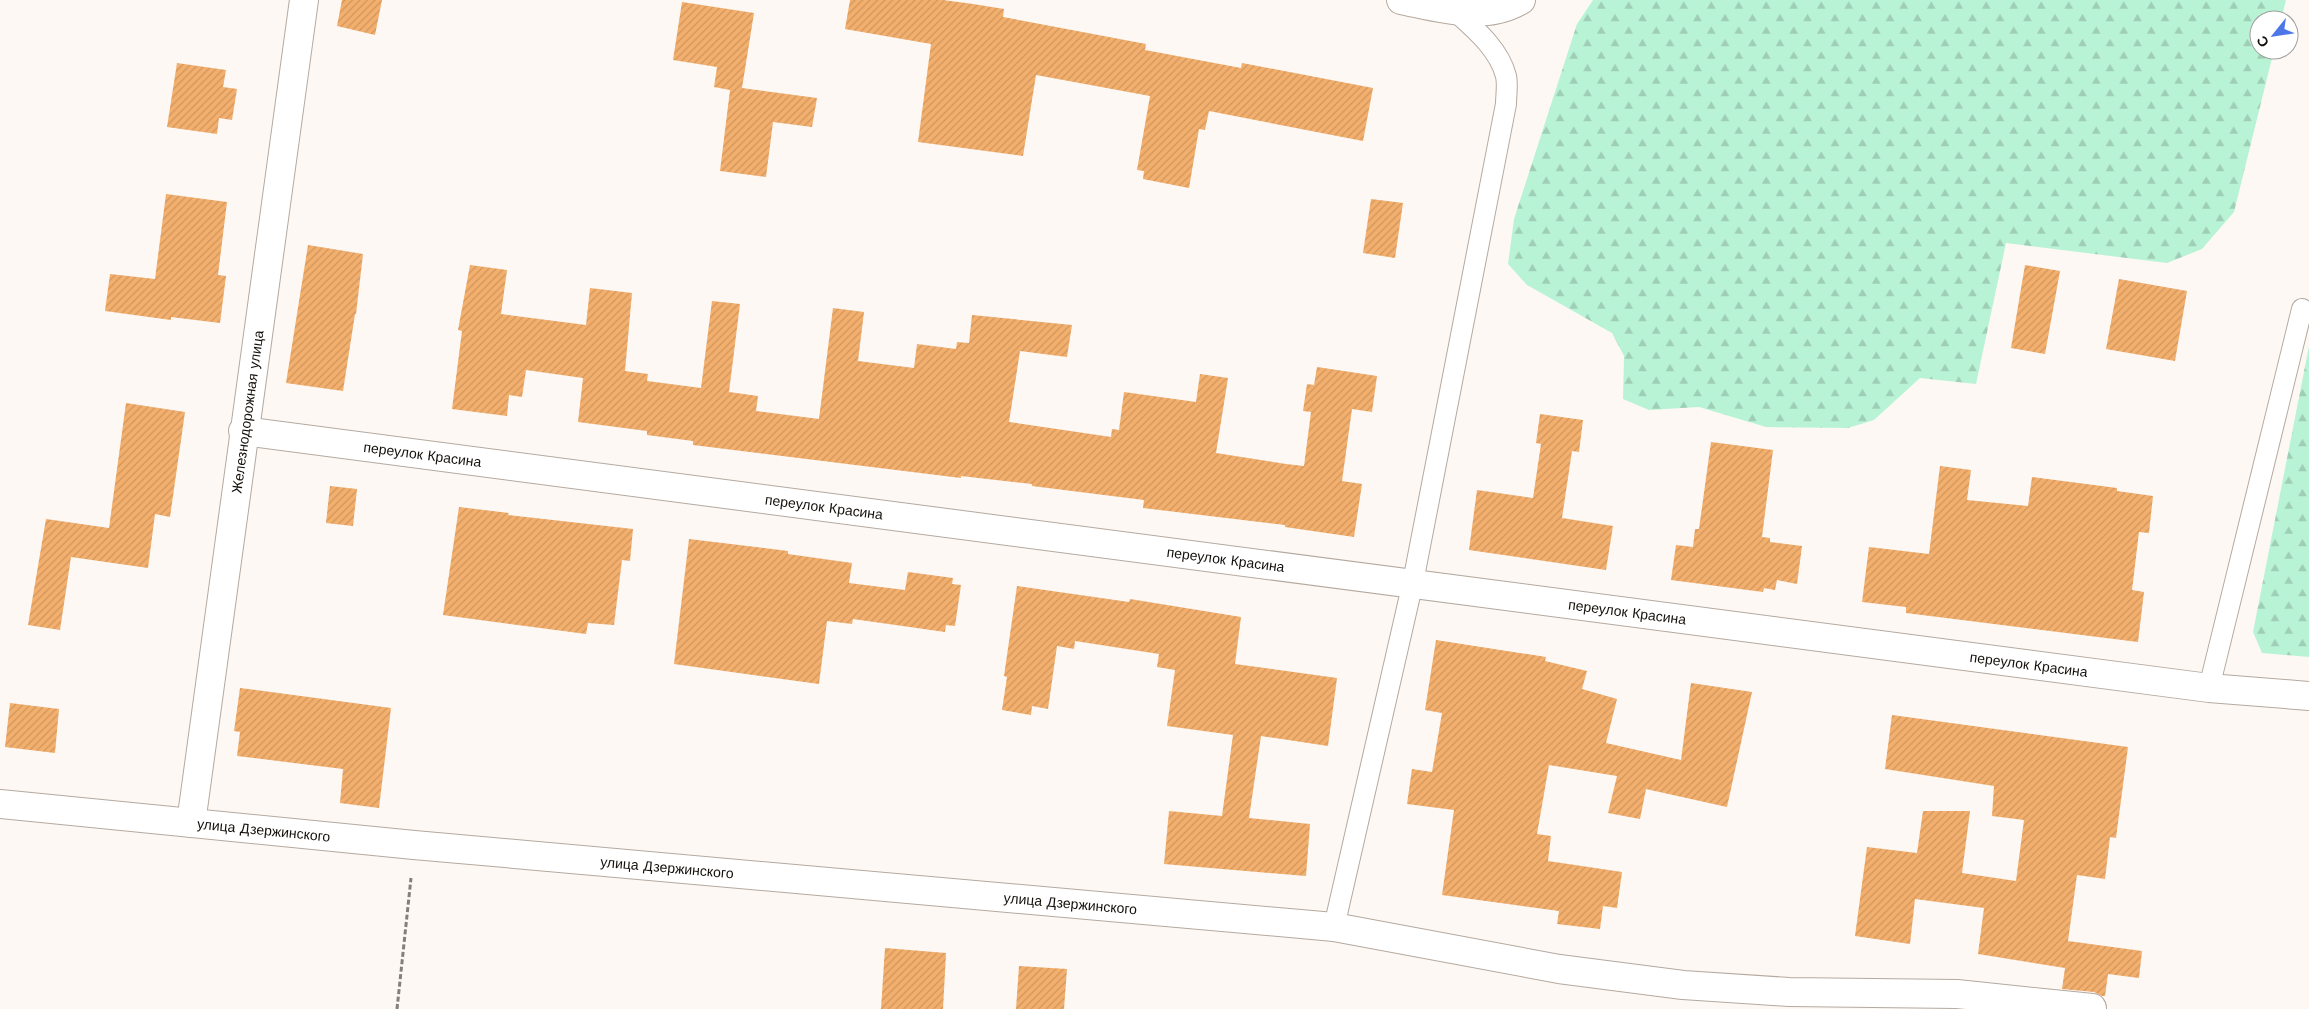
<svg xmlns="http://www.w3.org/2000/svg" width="2309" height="1009" font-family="'Work Sans',sans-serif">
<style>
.forest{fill:url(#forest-firs)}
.building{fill:url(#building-hatch)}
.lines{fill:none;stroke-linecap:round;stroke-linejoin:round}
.lane-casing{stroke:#b5a99f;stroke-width:22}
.street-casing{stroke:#b5a99f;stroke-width:30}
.path{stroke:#837f7b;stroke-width:3;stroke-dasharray:5 2.5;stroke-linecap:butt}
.lane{stroke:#fff;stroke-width:20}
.street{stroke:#fff;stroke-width:28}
.labels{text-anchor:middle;stroke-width:4.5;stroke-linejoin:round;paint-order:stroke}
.street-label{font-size:14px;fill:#14100c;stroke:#fff}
</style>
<defs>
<pattern id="forest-firs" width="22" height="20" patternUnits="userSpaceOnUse" patternTransform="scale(1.25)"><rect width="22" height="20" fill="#b9f3d5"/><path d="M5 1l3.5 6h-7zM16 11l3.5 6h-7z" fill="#9ecfb6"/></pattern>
<pattern id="building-hatch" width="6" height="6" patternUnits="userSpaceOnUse" patternTransform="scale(1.25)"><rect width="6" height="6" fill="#f3af6d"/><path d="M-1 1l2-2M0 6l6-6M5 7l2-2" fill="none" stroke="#cf965d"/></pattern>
</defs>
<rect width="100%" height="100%" fill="#fdf8f4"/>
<g class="forest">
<polygon points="1593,0 2286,0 2281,20 2259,20 2259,50 2274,50 2234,212 2202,249 2167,263 2006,243 1976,384 1920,378 1874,420 1848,428 1766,427 1699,407 1649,410 1623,399 1624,356 1612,333 1527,285 1508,264 1514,219 1577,24"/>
<polygon points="2309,346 2309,657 2262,653 2253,632"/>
</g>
<g class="building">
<polygon points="342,0 382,0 375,35 337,26"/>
<polygon points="850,0 943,0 973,4 1004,9 1003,17 1146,44 1145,50 1241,68 1242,63 1373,88 1363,141 1209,111 1205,130 1199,129 1189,188 1143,179 1144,171 1137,170 1150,96 1036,75 1023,156 918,142 931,44 845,29"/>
<polygon points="682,2 754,13 742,88 817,98 812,127 773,122 766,177 720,171 730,90 714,87 717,67 673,60"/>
<polygon points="177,63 226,70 223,87 237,89 232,120 219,118 217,134 167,127"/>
<polygon points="166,194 227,202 218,275 226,276 220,323 171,317 171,320 105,311 110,274 155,279"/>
<polygon points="1371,199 1403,203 1395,258 1363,253"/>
<polygon points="308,245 363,254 356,314 355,314 343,391 286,383"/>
<polygon points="470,265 507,270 501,314 586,325 590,288 632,293 625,371 648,374 647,381 701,388 712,301 740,304 729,392 758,396 756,411 819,419 833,308 864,312 858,361 914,368 917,344 956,349 957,342 969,343 972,315 1072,325 1067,357 1020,351 1009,422 1111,437 1112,429 1119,430 1124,392 1196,402 1200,374 1228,378 1216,453 1286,464 1304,466 1311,412 1303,411 1307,384 1314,385 1317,367 1377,376 1372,412 1352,409 1342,481 1362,484 1354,537 1285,527 1285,525 1143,508 1144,500 1032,486 1032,484 961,476 961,478 693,445 693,441 647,435 647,431 578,422 583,378 526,370 522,397 509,395 507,416 452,409 462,331 458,330"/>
<polygon points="2025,265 2060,271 2045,354 2011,348"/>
<polygon points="2119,279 2187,291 2175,361 2106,349"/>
<polygon points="126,403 185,412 170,517 155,514 148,568 71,557 60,630 28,625 46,519 109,528"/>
<polygon points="1540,414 1583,420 1579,452 1572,451 1562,518 1613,526 1606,570 1469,550 1477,490 1533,498 1541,444 1536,443"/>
<polygon points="1711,442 1773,450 1762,537 1770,538 1770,542 1802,546 1797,584 1777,580 1775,590 1764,588 1763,592 1671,580 1676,545 1693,547 1695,529 1699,529"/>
<polygon points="1940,466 1971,470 1967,500 2028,506 2032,477 2117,488 2117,491 2153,496 2149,533 2139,532 2132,590 2144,592 2138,642 1906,613 1906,607 1862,602 1869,547 1929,554"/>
<polygon points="330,486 357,489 353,526 326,523"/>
<polygon points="459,507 509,513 508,515 633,529 630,561 622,560 614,625 588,623 586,634 443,615"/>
<polygon points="689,539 788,551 788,554 852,563 849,583 905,590 908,572 953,578 952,584 961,585 955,626 946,625 945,632 853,619 852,624 827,621 819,684 674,664"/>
<polygon points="1017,586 1129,602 1130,599 1241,617 1235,664 1337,678 1328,746 1261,736 1249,818 1310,824 1306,876 1164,864 1169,811 1222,816 1233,735 1167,726 1175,670 1157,667 1159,654 1075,641 1074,649 1057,646 1048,709 1032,706 1031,715 1002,710 1007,677 1004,676"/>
<polygon points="1436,640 1546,657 1545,661 1587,671 1582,689 1617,699 1606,743 1681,760 1691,683 1752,692 1727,807 1646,789 1640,819 1608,813 1617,776 1549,765 1537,834 1551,836 1548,861 1622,872 1617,908 1603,906 1600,929 1557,924 1559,911 1442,895 1454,810 1407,804 1412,769 1432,772 1442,713 1425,710"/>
<polygon points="240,688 391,708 379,808 340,803 343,769 237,756 240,732 234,731"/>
<polygon points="10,703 59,709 55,753 5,747"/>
<polygon points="1892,715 2128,747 2116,838 2110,837 2105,879 2077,875 2068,941 2142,951 2139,978 2108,974 2105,996 2102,996 2094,992 2062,989 2065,968 1978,954 1984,908 1915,899 1910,944 1855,936 1867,847 1917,853 1923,811 1970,811 1962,873 2016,881 2024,820 1992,816 1994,786 1885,769"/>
<polygon points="885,948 946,953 943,1009 881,1009"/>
<polygon points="1019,966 1067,969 1064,1009 1016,1009"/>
</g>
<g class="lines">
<defs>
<g id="lane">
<polyline points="2209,688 2302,309"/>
<path d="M1334,927L1413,582L1506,104C1506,95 1508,85 1506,76C1499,49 1475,29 1455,11"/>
</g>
<g id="street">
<path d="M1401,0C1440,8 1484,22 1521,0"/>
<path id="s1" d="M243,431L2209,688L2309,696"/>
<path id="s2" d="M0,804L414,845L1334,927L1559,969L1683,985L1789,992L1957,994L2092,1008"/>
<path id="s3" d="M191,823L304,0"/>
</g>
</defs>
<use href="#lane" class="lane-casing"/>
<use href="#street" class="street-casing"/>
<polyline class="path" points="397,1009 411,878"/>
<use href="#lane" class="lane"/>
<use href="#street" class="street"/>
</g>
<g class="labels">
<g class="street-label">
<text dy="5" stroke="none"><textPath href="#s3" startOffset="415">Железнодорожная улица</textPath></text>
<text dy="5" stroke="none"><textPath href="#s1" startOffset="181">переулок Красина</textPath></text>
<text dy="5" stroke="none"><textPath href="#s1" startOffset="586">переулок Красина</textPath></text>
<text dy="5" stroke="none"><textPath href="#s1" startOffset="991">переулок Красина</textPath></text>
<text dy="5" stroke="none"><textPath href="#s1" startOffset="1396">переулок Красина</textPath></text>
<text dy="5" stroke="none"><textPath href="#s1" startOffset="1801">переулок Красина</textPath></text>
<text dy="5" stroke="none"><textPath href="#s2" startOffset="265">улица Дзержинского</textPath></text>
<text dy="5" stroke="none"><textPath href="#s2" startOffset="670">улица Дзержинского</textPath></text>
<text dy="5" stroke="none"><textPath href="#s2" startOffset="1075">улица Дзержинского</textPath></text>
</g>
</g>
<g transform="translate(2274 35) rotate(240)"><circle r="24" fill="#ffffff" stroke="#a19f9e"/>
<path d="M0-4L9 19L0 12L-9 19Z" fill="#4d76e9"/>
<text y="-8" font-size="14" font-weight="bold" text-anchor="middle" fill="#14100c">С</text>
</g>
</svg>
